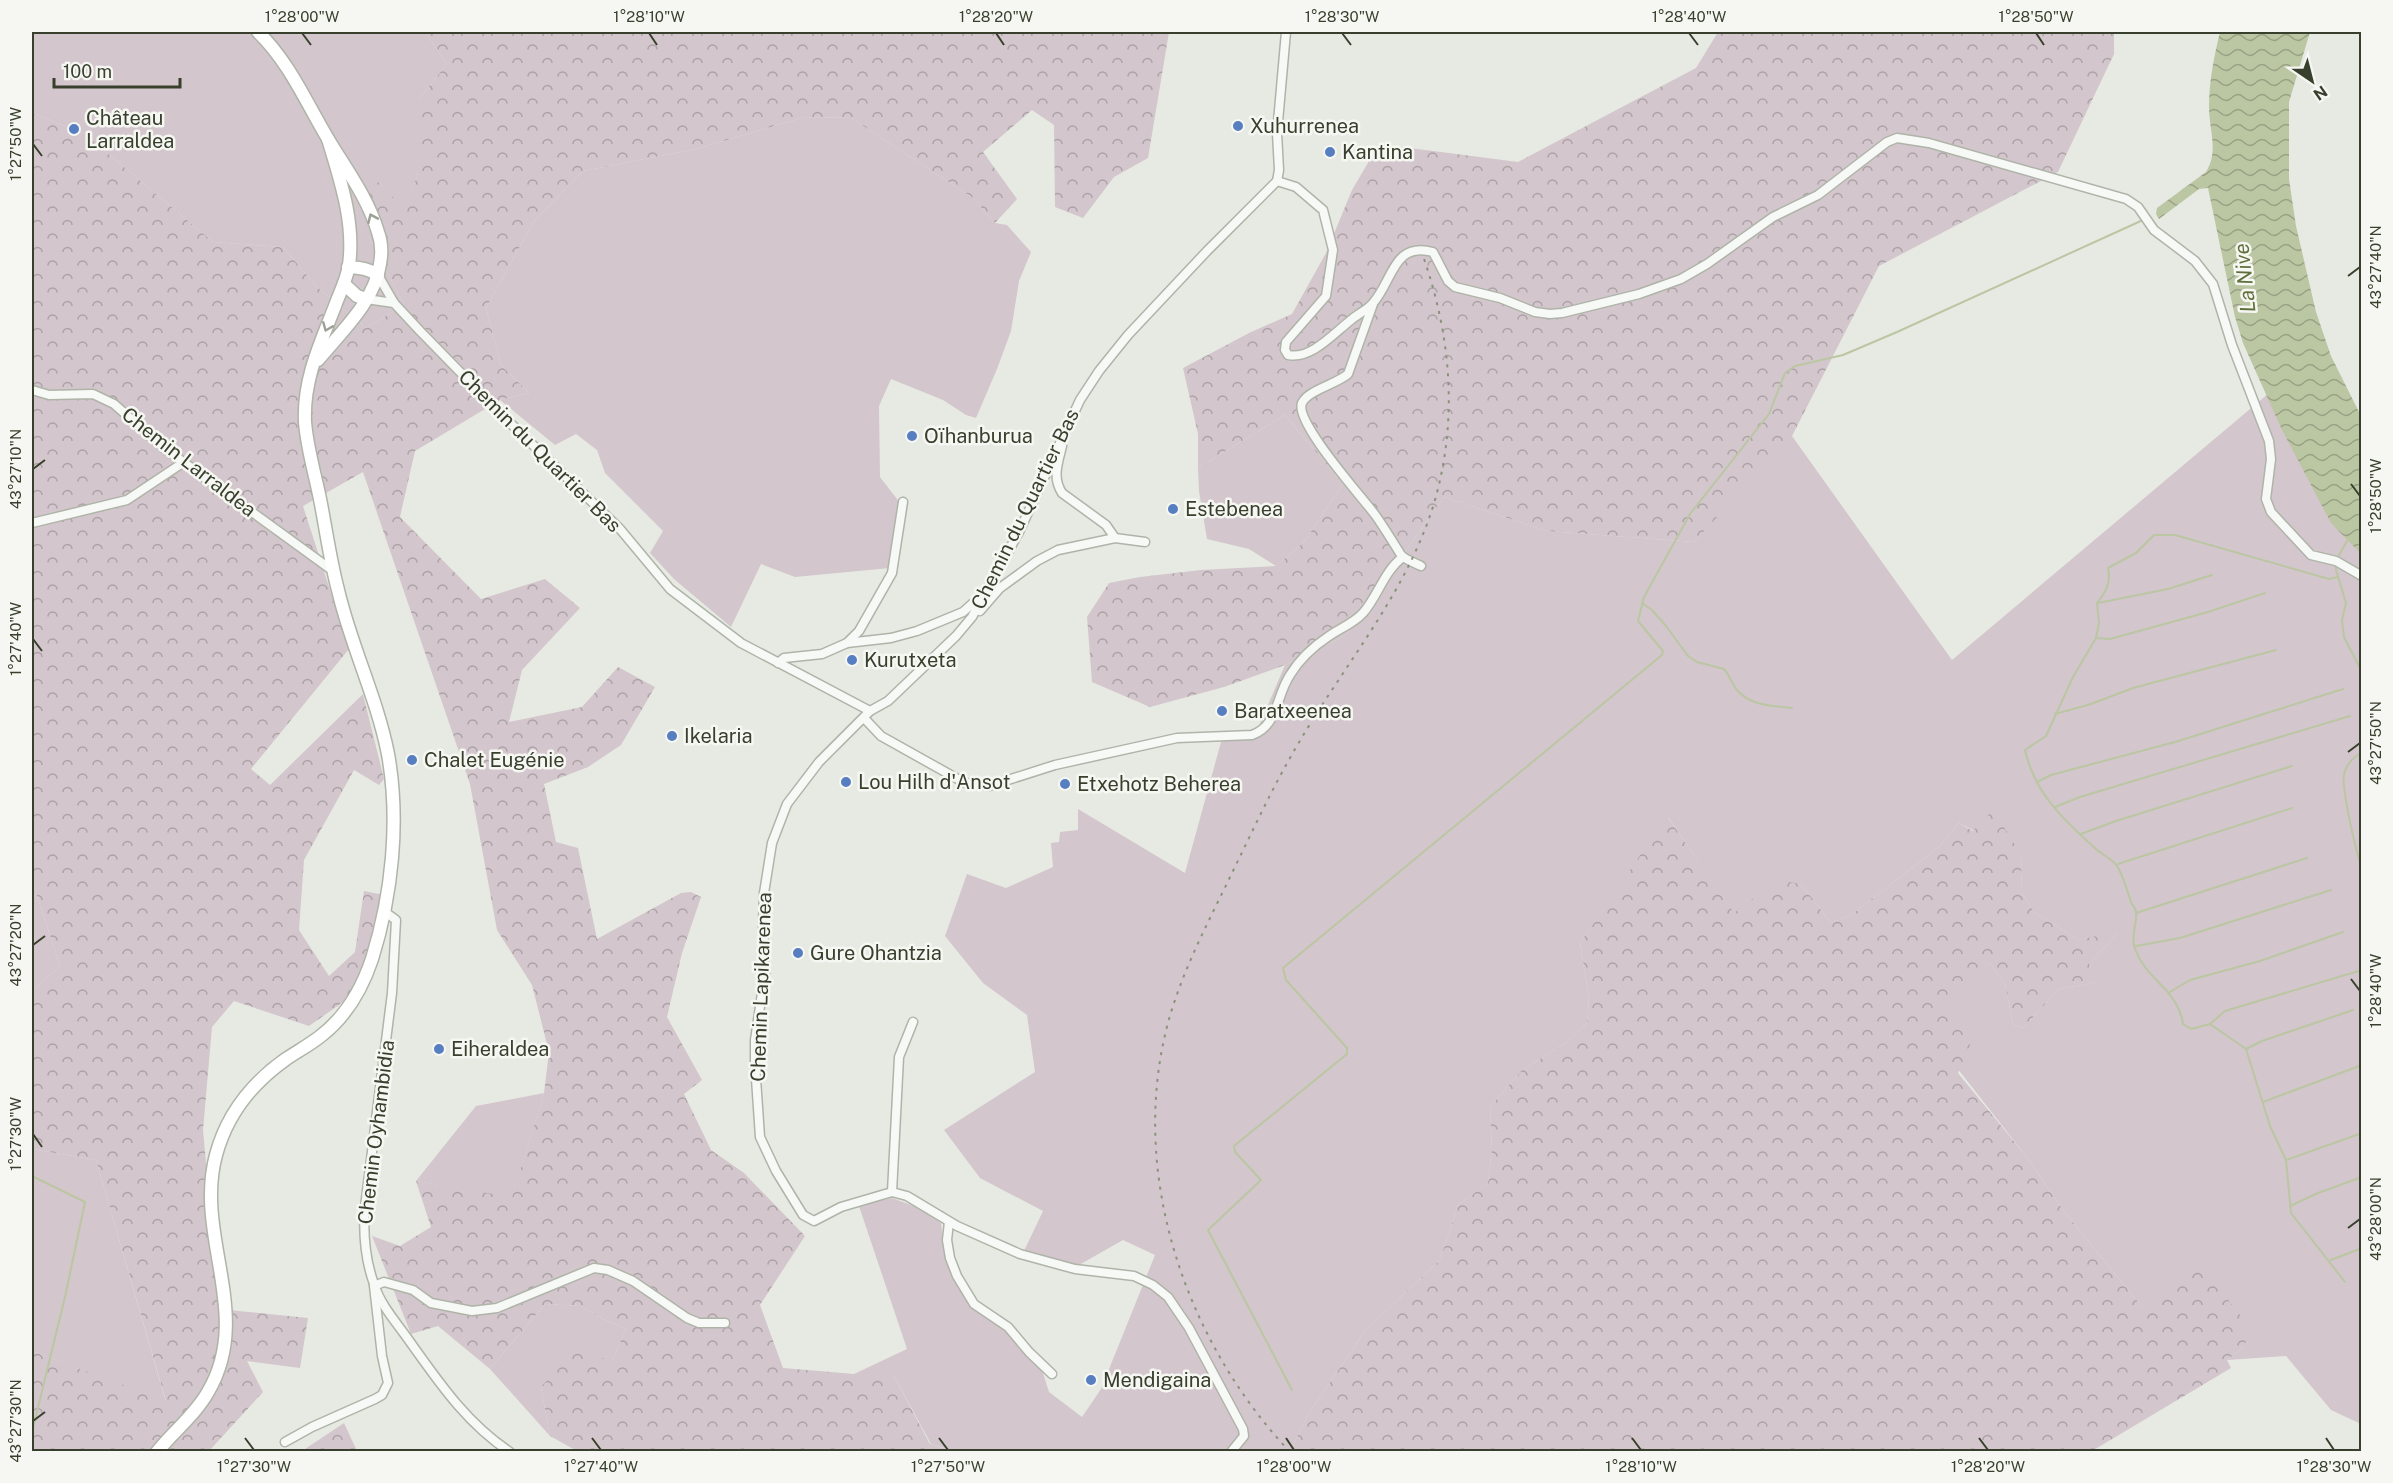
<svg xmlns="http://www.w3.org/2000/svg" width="2393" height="1483" font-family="'Public Sans',sans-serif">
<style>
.green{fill:#d3c6cc}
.forest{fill:url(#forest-crowns)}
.water{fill:url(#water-waves)}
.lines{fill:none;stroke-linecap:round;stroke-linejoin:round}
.stream{stroke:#bbc6a3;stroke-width:2}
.street-casing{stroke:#afb4a9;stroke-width:11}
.secondary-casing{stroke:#afb4a9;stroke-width:15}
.street{stroke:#f7f9f6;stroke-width:8}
.secondary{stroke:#fff;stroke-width:12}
.rail{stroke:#8a927e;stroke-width:2;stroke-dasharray:3 6;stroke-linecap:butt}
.oneway{stroke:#9ca096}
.ticks{fill:none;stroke:#38402d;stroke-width:2}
.poi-dot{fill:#577ec0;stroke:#f6f7f3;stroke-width:2}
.labels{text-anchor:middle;stroke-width:5;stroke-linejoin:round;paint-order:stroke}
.poi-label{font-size:20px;fill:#38402d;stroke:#f6f7f3;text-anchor:start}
.street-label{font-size:20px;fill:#38402d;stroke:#f6f7f3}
.water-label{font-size:21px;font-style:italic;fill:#5f703b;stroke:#f6f7f3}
.neatline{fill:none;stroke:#38402d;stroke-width:2}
.ticks-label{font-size:15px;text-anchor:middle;fill:#38402d}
</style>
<defs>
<pattern id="forest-crowns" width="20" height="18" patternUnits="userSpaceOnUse" patternTransform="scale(1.5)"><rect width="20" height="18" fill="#d3c6cc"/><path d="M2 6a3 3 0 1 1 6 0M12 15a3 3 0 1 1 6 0" fill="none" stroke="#aca2a6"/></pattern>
<pattern id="water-waves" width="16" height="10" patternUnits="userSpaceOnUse" patternTransform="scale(1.5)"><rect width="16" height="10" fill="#bbc6a3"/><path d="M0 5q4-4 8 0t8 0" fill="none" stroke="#99a285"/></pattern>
</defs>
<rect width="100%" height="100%" fill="#e7eae3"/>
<g class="green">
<polygon points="32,32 425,32 447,64 418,100 418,173 405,211 379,182 369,237 404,305 366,328 316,286 283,247 213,242 85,134 32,113"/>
<polygon points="805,117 851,118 973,198 995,223 1007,225 1031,252 1019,281 1011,331 997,369 976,418 966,415 943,400 891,379 879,406 880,477 900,503 890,568 795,577 761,564 731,627 674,579 650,553 663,531 605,473 597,450 576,434 555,445 500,400 529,393 501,365 486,308 534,221 583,171 696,149"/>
<polygon points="2269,393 2361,420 2361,1424 2331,1410 2286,1356 2227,1360 2244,1347 2143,1308 2066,1214 2026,1156 1917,1017 1990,963 2005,984 2013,1025 2023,1028 2059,989 2098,982 2089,964 2119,932 2078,940 2034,912 2022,893 2021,854 1959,823 1939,847 1851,915 1831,923 1801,884 1734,914 1668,817 1580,943 1589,998 1587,1023 1566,1043 1522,1070 1490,1107 1492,1149 1488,1183 1458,1205 1440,1260 1365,1331 1309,1413 1290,1451 954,1451 931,1444 893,1374 854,1374 907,1349 859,1206 892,1198 919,1208 941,1223 943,1240 952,1274 972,1306 1010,1333 1042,1370 1049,1392 1082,1417 1101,1389 1155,1255 1123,1240 1079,1265 1024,1251 1043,1211 980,1178 944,1130 1035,1072 1027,1015 983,983 945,936 967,874 1006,888 1053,867 1051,843 1059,842 1060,832 1078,830 1078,809 1185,873 1221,742 1259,726 1285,665 1345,636 1444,497 1547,531 1694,542 1792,436 1952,660"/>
<polygon points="1285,415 1343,484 1304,542 1276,566 1249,549 1207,539 1199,491 1198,468"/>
<polygon points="32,880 60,966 32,991"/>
<polygon points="544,1093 512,1198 416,1181 476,1106"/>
<polygon points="32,1149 96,1160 166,1402 32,1351"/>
<polygon points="545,1304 581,1306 603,1319 626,1329 612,1361 541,1387 550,1436 490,1369"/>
</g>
<g class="forest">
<polygon points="425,32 1169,32 1148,158 1114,177 1083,218 1055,207 1054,125 1032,110 983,152 1017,199 995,223 973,198 851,118 805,117 696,149 583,171 534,221 486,308 501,365 529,393 500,400 415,451 400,517 481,599 545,579 580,608 522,670 509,722 582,707 618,667 655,687 621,745 588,767 544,784 556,842 578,848 597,939 681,893 691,892 701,897 682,953 667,1017 702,1080 684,1094 711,1150 744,1173 805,1236 760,1305 783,1368 854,1374 893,1374 930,1444 954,1451 620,1452 617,1450 577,1451 550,1436 541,1387 575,1350 612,1361 626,1329 603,1319 581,1306 545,1304 490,1369 438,1326 411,1334 372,1236 400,1246 431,1227 416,1181 512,1197 544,1093 549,1052 532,985 497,930 470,784 363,472 303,506 349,649 251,769 270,785 363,694 384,779 379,785 354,770 304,860 299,930 329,976 355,952 364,891 389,896 356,993 309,1026 234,1001 212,1027 203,1130 219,1309 308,1318 300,1368 247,1361 263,1392 209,1451 32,1451 32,1351 166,1401 96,1160 32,1149 32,991 60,966 32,880 32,113 85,134 213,242 283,247 316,286 366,328 404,305 369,237 366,189 379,182 405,210 418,173 418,100 447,64"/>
<polygon points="1718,32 2114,32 2114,54 2058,172 1879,266 1791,438 1694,542 1547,531 1444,497 1345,636 1285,665 1224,687 1150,707 1092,682 1087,617 1109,583 1140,577 1201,570 1276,566 1304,542 1343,484 1285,415 1198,468 1198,434 1183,368 1249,333 1292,314 1326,253 1352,190 1379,144 1518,162 1696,68"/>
<polygon points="1993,810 2021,854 2022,893 2034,912 2078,940 2120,931 2089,964 2099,982 2059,989 2023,1028 2013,1025 2005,984 1990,963 1942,1000 1972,1040 1958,1073 2026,1156 2066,1214 2143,1308 2201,1267 2251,1328 2244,1347 2227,1360 2231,1368 2092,1451 1290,1451 1309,1413 1365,1331 1440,1260 1458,1205 1488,1183 1492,1149 1490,1107 1522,1070 1566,1043 1587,1023 1589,998 1580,943 1667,816 1734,913 1777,880 1801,884 1831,923 1851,915 1939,847 1959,823 1973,831"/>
<polygon points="344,1423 357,1451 302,1451"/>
</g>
<path class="water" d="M2220,32H2310L2289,102V179L2296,226L2316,312L2331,356L2361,416V554L2331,523L2282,430L2243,343L2235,317L2208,188L2199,189L2159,219L2156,214L2157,208L2206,172C2219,151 2209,130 2209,107C2209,81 2214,57 2220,32Z"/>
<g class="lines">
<g class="stream">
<polyline points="2337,559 2348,539"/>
<polyline points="2336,565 2336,570 2346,603 2342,620 2344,637 2362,672"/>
<path d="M2338,577L2329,579L2175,535H2154L2136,553L2108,568C2111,583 2106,592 2097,603L2099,623L2096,638L2073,677L2046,736L2025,750C2035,794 2064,820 2096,849C2102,855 2113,859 2117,866C2124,877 2127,892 2132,904C2134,907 2136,909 2136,912C2138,922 2130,935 2135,949C2146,980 2178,989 2183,1024L2191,1029L2210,1024L2246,1049L2270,1126L2286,1160L2291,1213L2345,1282"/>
<path d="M1642,603L1652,610L1666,626L1688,656L1697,662L1724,669C1730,676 1732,684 1737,690C1750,706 1774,706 1792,708"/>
<polyline points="2098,603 2168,589 2212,575"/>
<polyline points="2096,638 2110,639 2208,612 2265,593"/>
<polyline points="2055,714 2091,704 2133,688 2276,650"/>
<path d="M2362,752C2353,758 2347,763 2344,774C2341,786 2356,853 2362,868"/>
<polyline points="2037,782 2051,775 2175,742 2343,689"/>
<polyline points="2055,807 2080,797 2350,716"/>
<polyline points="2081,834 2116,821 2292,766"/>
<polyline points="2118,864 2292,808"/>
<polyline points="2136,913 2307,858"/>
<polyline points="2136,946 2180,938 2331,890"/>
<polyline points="2170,992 2190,980 2260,961 2343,932"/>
<polyline points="2210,1024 2225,1011 2362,970"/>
<polyline points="2246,1049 2262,1041 2353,1010"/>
<polyline points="2263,1102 2362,1065"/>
<polyline points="2286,1160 2362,1133"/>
<polyline points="32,1176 85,1202 65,1297 32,1432"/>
<polyline points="2290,1206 2318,1193 2362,1177"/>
<polyline points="2331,1260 2362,1248"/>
<polyline points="1292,1390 1208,1230 1261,1180 1235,1152 1234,1146 1347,1054 1347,1048 1286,980 1283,968 1662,655 1663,651 1638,621 1644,597 1690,514 1769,414 1785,373 1795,366 1843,355 1897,332 2143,220"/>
</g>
<defs>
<g id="street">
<path d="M1277,181L1296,187L1323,210L1333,250L1326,296L1286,342L1285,350L1288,355C1311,360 1334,333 1351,320C1358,314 1367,310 1373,303C1393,281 1393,241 1433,252L1448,281L1455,287L1500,298L1535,312L1550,314L1562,313L1639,294L1681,279L1707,264L1773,217L1818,195L1887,142L1897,138L1929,143L2126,199L2138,207L2154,230L2195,261L2213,284L2232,345L2269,441L2271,459L2266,499L2271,512L2311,555L2336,561L2362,576"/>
<polyline points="378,275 394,303 420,331 506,419 620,529 670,589 741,643 870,711 888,701 956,636 972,617 1019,532 1080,400 1099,371 1128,335 1207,251 1277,181 1279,170 1277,133 1286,32"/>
<polyline points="366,299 394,303"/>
<path d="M1373,304L1348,374C1337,384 1308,390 1302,403C1294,422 1363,498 1376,516C1385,529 1393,542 1401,555C1404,559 1415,563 1421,566"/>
<polyline points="32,390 49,395 93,394 114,404 164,448 329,568 333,567"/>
<path d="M1062,446C1058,463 1052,477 1062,493L1106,525L1115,538"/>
<polyline points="32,523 127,500 184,462"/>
<polyline points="980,611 1000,588 1037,561 1058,550 1115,538 1145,542"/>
<polyline points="847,643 859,631 892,573 903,502"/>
<polyline points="778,663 784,658 822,654 847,643 891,638 917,631 963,612 982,595"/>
<polyline points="870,711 819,762 787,804 772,843 764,893 763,925 765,973 755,1040 755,1064 760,1137 776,1171 803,1215 814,1221 841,1207 892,1192 907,1196 957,1226 1020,1254 1075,1269 1134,1276 1153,1285 1168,1297 1189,1328 1243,1429 1244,1436 1231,1452"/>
<path d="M864,718L881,736L965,783L989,786L1055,765L1177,738L1252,735C1278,726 1276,696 1290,675C1299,660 1314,646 1329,636C1340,628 1353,624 1363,613C1378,596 1384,571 1403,557"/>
<path d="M385,912L396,920L392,993L365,1207C363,1233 365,1259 374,1284C380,1304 396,1322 408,1339C438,1381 466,1423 510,1452"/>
<polyline points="892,1192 899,1057 913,1022"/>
<polyline points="949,1222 947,1240 950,1258 957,1276 974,1304 1008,1327 1029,1352 1052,1374"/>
<polyline points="285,1442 312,1427 375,1399 382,1395 388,1383 382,1356 374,1286 384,1282 413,1290 431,1303 472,1311 497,1308 594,1268 608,1270 633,1281 687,1318 699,1323 725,1323"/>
</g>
<g id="secondary">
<path d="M258,32C289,62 306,102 328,139C346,169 368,198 378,232C382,243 382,253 380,264C375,301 341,332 318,360"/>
<path d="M348,267C361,268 367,268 378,275"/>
<polyline points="344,284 357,296 366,299"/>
<path d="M157,1452C173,1432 195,1415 208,1392C254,1314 194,1236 216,1155C227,1114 252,1083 286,1059C298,1051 311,1044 322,1035C346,1016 362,989 372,959C392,895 400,821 388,754C377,698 351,646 338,590C330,560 326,529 320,499C315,474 307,448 305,422C303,380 320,344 335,306C340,292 347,279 349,265C355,222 340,179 328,139"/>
</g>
</defs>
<use href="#street" class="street-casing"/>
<use href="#secondary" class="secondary-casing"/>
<use href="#street" class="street"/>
<use href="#secondary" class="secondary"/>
<path class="rail" d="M1290,1452C1188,1344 1131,1182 1165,1035C1178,978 1207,925 1232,873C1254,828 1275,782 1301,739C1347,661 1409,589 1435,500C1458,418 1451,336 1423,256"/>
</g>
<defs><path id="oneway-chevron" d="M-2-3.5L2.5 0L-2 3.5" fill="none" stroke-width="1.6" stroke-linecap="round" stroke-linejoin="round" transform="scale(1.5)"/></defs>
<g class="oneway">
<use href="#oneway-chevron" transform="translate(372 218) rotate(-114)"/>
<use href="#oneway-chevron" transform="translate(327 327) rotate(112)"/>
</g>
<path class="ticks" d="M302,33L311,45M649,33L657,45M996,33L1004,45M1342,33L1351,45M1689,33L1698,45M2036,33L2044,45M33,144L42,156M2348,276L2360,267M33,469L45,460M2351,484L2360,496M33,639L42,651M2348,752L2360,743M33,945L45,936M2351,979L2360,991M33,1134L42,1147M2348,1228L2360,1219M33,1421L45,1412M245,1438L254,1450M592,1438L601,1450M939,1438L948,1450M1286,1438L1294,1450M1632,1438L1641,1450M1979,1438L1988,1450M2326,1438L2334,1450"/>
<g class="poi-dot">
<circle cx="1238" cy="126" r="6"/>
<circle cx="74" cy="129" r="6"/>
<circle cx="1330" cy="152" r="6"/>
<circle cx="912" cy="436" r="6"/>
<circle cx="1173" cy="509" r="6"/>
<circle cx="852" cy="660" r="6"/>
<circle cx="1222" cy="711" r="6"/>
<circle cx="672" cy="736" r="6"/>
<circle cx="412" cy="760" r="6"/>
<circle cx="846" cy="782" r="6"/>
<circle cx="1065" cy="784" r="6"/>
<circle cx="798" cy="953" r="6"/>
<circle cx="439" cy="1049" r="6"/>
<circle cx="1091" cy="1380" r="6"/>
</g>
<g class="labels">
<g class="poi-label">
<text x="86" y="125">Château<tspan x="86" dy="23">Larraldea</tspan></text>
<text x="1250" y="133">Xuhurrenea</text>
<text x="1342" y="159">Kantina</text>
<text x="924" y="443">Oïhanburua</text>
<text x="1185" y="516">Estebenea</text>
<text x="864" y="667">Kurutxeta</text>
<text x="1234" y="718">Baratxeenea</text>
<text x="684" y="743">Ikelaria</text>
<text x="424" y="767">Chalet Eugénie</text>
<text x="858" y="789">Lou Hilh d'Ansot</text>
<text x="1077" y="791">Etxehotz Beherea</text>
<text x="810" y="960">Gure Ohantzia</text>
<text x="451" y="1056">Eiheraldea</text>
<text x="1103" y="1387">Mendigaina</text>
</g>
<g class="street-label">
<text transform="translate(540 451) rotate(45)" y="7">Chemin du Quartier Bas</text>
<text transform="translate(189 462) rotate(38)" y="7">Chemin Larraldea</text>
<text transform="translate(1025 509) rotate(-64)" y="7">Chemin du Quartier Bas</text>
<text transform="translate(761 987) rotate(-88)" y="7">Chemin Lapikarenea</text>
<text transform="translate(376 1132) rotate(-83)" y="7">Chemin Oyhambidia</text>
</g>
<g class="water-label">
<text transform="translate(2245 278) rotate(-96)" y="7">La Nive</text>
</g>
</g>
<rect width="2393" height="1483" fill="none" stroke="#f6f7f3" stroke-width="66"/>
<g transform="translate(2312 81) rotate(145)" stroke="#f6f7f3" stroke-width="4.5" paint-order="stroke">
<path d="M0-4.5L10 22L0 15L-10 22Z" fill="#38402d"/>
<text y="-9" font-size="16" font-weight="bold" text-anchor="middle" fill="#38402d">N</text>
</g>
<path d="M54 78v9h126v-9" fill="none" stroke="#38402d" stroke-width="3"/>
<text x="63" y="78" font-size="18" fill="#38402d" stroke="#f6f7f3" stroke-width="4.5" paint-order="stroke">100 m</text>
<rect x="33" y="33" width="2327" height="1417" class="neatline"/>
<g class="ticks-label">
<text x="302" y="22">1°28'00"W</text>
<text x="649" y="22">1°28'10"W</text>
<text x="996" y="22">1°28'20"W</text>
<text x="1342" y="22">1°28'30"W</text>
<text x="1689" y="22">1°28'40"W</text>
<text x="2036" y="22">1°28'50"W</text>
<text transform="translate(16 144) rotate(-90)" y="5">1°27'50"W</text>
<text transform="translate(2376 267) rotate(-90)" y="5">43°27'40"N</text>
<text transform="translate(16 469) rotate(-90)" y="5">43°27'10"N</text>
<text transform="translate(2376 496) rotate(-90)" y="5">1°28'50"W</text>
<text transform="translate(16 639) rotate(-90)" y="5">1°27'40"W</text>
<text transform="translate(2376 743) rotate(-90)" y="5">43°27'50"N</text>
<text transform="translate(16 945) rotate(-90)" y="5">43°27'20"N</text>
<text transform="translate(2376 991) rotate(-90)" y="5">1°28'40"W</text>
<text transform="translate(16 1134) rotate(-90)" y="5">1°27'30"W</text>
<text transform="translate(2376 1219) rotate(-90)" y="5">43°28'00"N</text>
<text transform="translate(16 1421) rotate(-90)" y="5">43°27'30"N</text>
<text x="254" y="1472">1°27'30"W</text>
<text x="601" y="1472">1°27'40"W</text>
<text x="948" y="1472">1°27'50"W</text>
<text x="1294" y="1472">1°28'00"W</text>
<text x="1641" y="1472">1°28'10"W</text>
<text x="1988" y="1472">1°28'20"W</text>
<text x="2334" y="1472">1°28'30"W</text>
</g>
</svg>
